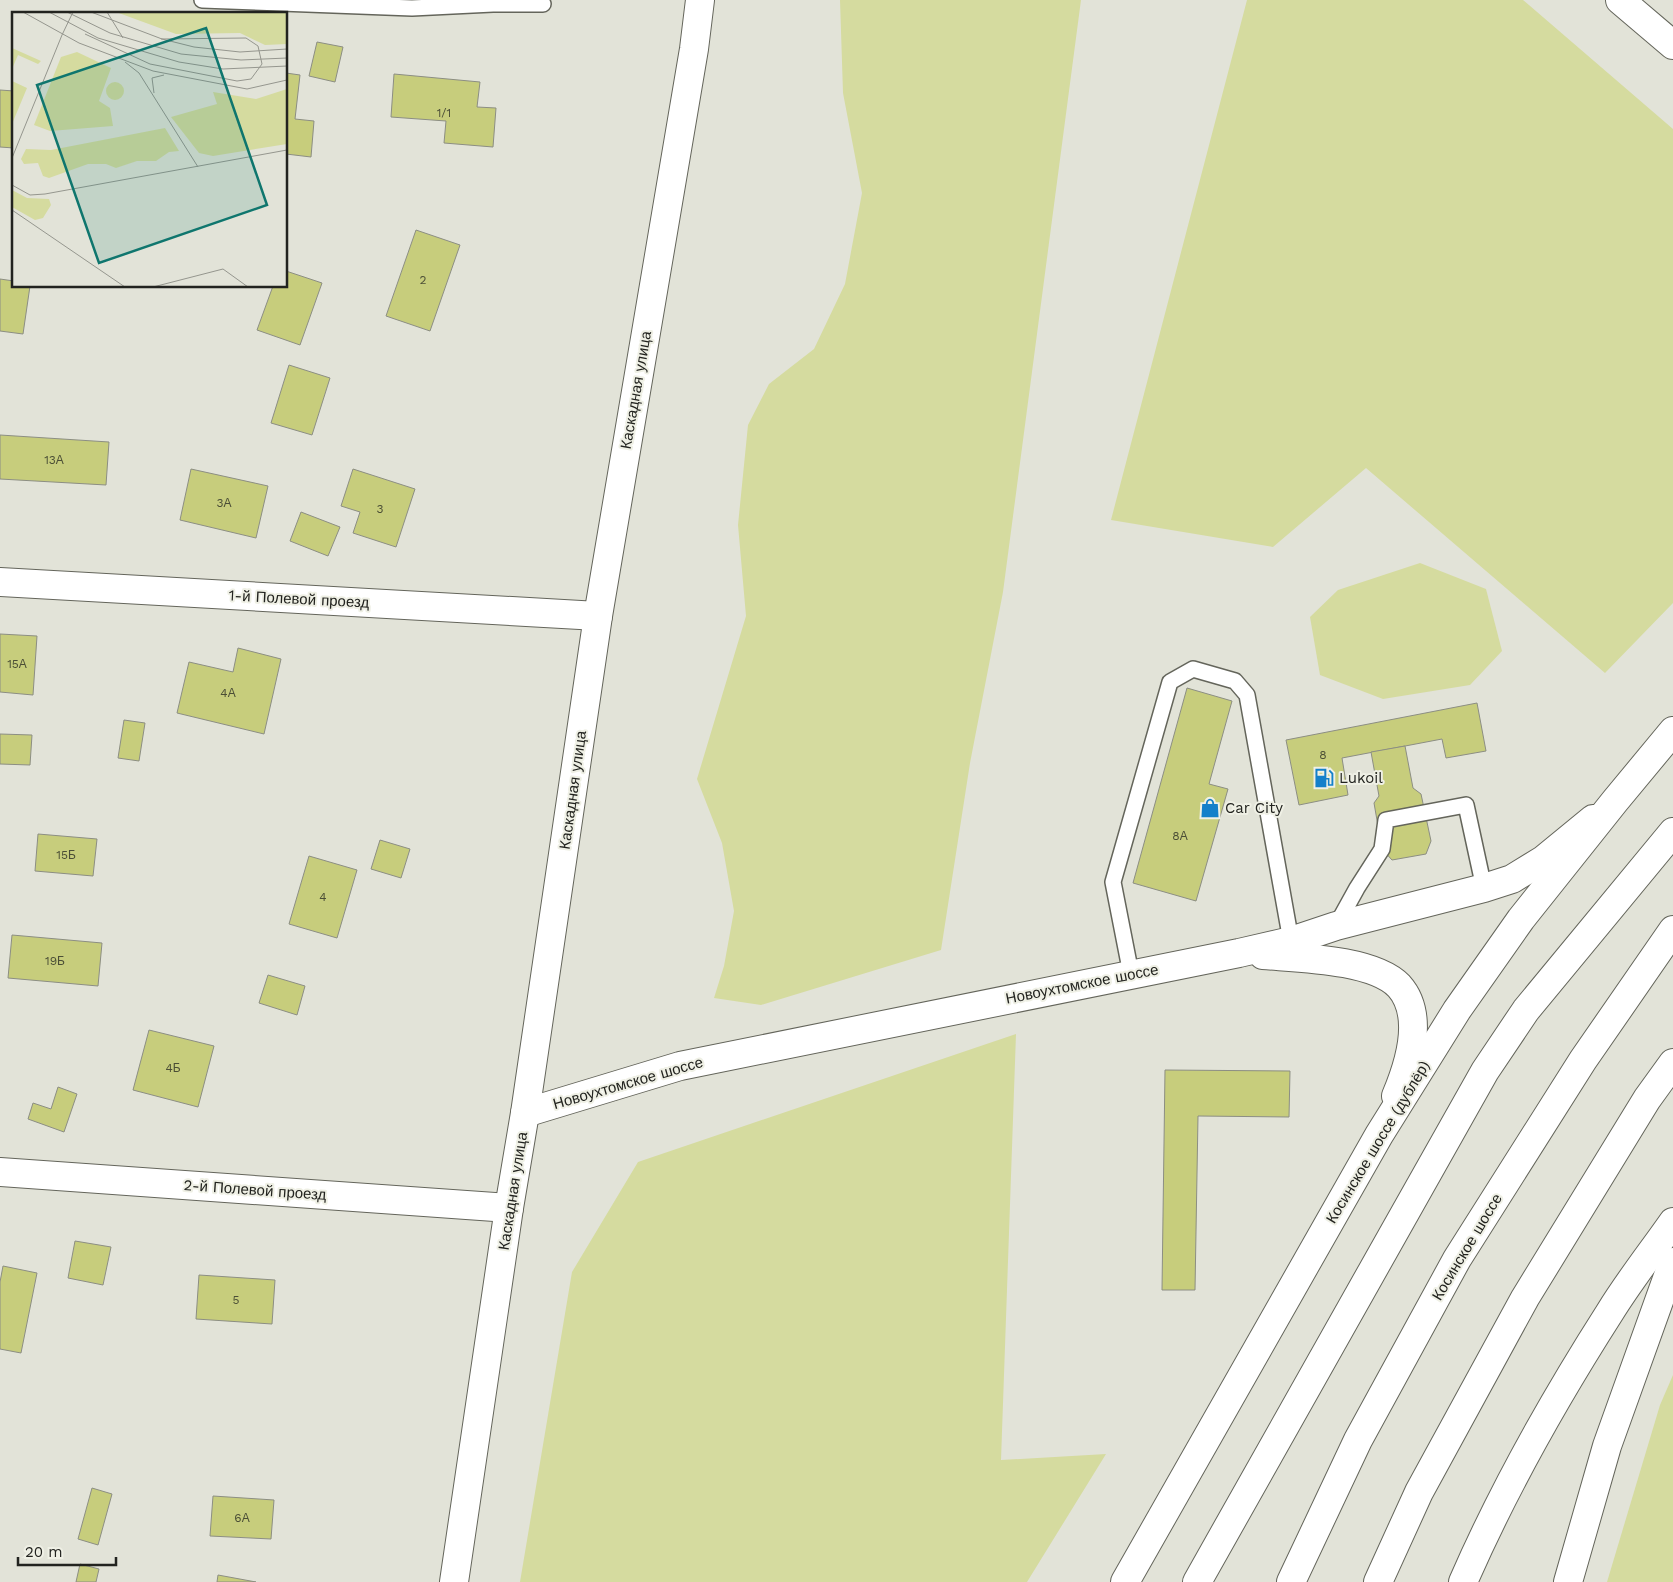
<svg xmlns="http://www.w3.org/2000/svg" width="1673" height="1582" font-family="'Work Sans',sans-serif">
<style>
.green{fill:#d5db9f}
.building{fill:#c7cd7c;stroke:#8c8e83}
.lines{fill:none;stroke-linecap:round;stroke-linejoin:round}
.service-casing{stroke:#64655b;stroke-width:18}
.minor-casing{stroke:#64655b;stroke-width:30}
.tertiary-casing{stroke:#64655b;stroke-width:30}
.secondary-casing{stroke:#64655b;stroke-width:30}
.trunk-casing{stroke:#64655b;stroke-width:30}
.service{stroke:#fff;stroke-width:15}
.minor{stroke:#fff;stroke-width:28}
.tertiary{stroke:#fff;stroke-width:28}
.secondary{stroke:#fff;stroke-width:28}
.trunk{stroke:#fff;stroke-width:28}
.labels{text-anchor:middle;stroke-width:4;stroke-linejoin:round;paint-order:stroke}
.number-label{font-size:12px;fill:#4b4e36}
.street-label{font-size:15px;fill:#22231f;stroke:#eff0e5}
.poi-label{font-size:15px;fill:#22231f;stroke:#eff0e5;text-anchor:start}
.inset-road{fill:none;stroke:#95968e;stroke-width:1}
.view{fill:#0f766e;fill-opacity:0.15;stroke:#0f766e;stroke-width:2.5}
.inset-edge{fill:none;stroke:#22231f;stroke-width:2.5}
</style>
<rect width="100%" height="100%" fill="#e2e3d8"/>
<g class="green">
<polygon points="840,0 1081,0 1003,592 970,763 941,950 761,1005 714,998 724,966 734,911 722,843 697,779 746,616 738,525 748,425 769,384 814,349 845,284 862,193 843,93"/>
<polygon points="1247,0 1523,0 1673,129 1673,603 1605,673 1366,468 1273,547 1111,520"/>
<polygon points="1420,563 1486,589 1502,651 1470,685 1383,699 1320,675 1310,617 1338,590"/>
<polygon points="1016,1034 1001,1460 1106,1454 1027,1582 520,1582 572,1272 638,1162"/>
<polygon points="1673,1375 1673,1582 1607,1582 1660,1405"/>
</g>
<g class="building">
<polygon points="317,42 343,47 335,82 309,76"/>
<polygon points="286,73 300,75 295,119 314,121 311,157 286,154"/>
<polygon points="394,74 480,82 477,107 496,108 493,147 444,143 446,121 391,117"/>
<polygon points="0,90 14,91 14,148 0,147"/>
<polygon points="416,230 460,245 430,331 386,316"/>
<polygon points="286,271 322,283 300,345 257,330 273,286 286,286"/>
<polygon points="0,279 14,281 14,286 30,286 23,334 0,331"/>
<polygon points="289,365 330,378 312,435 271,423"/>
<polygon points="0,435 109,442 106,485 0,479"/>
<polygon points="191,469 268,486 256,538 180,520"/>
<polygon points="353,469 415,489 396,547 353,533 360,512 341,506"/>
<polygon points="301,512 340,527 328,556 290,541"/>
<polygon points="0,634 37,636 33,695 0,692"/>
<polygon points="238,648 281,659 264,734 177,713 189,662 233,672"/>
<polygon points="1187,688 1232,701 1209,784 1228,789 1196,901 1133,883"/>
<polygon points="1477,703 1486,751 1446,758 1442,739 1342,758 1348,795 1299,805 1286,740"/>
<polygon points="124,720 145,723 139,761 118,758"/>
<polygon points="0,734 32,735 30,765 0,764"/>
<polygon points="1405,746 1413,788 1421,794 1431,841 1426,854 1392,860 1382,849 1374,803 1379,796 1371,752"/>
<polygon points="38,834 97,839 93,876 35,871"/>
<polygon points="380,840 410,849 401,878 371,869"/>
<polygon points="309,856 357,870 337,938 289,924"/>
<polygon points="12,935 102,943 98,986 8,978"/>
<polygon points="268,975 305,986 297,1015 259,1003"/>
<polygon points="149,1030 214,1046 198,1107 133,1090"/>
<polygon points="1165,1070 1290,1071 1289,1117 1198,1116 1195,1290 1162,1290"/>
<polygon points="58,1087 77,1094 64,1132 28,1119 33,1103 51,1109"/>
<polygon points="75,1241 111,1247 103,1285 68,1278"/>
<polygon points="3,1266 37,1273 21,1353 0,1349 0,1282"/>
<polygon points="199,1275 275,1280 272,1324 196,1319"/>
<polygon points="92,1488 112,1494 98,1545 78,1539"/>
<polygon points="213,1496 274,1500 271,1539 210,1536"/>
<polygon points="80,1564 99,1569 96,1582 76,1582"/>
<polygon points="218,1575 256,1582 217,1582"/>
</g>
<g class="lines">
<defs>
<g id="service">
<polyline points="202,0 412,8 493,4 543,4"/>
<polyline points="1336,926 1357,888 1382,849 1386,820 1466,805 1484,888"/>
<polyline points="1131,974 1113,882 1170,682 1193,669 1235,681 1247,695 1291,941"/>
</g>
<g id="minor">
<polyline points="0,582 598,616"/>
<polyline points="0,1172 509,1208"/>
</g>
<g id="tertiary">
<polyline points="1620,0 1673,45"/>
<path d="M1263,955C1299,958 1373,959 1399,986C1425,1015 1409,1065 1396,1096"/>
<polyline points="525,1113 680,1066 1239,953 1291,941 1336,926 1484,888 1512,879 1543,860 1593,819"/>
<polyline points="454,1582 509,1208 525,1113 598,616 694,49 700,0"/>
</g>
<g id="secondary">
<polyline points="1125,1582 1379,1135 1457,1010 1521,919 1615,801 1673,731"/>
<polyline points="1197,1582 1485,1071 1526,1010 1673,832"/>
<path d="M1463,1582C1504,1488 1555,1398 1610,1312C1629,1281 1652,1252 1673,1222"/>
<polyline points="1568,1582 1607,1446 1673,1262"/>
</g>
<g id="trunk">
<polyline points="1291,1582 1358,1440 1457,1259 1583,1060 1673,930"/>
<polyline points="1378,1582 1419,1492 1525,1298 1647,1099 1673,1063"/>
</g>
</defs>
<use href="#service" class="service-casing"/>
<use href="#minor" class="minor-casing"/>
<use href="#tertiary" class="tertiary-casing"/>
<use href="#secondary" class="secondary-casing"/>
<use href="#trunk" class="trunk-casing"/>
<use href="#service" class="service"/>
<use href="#minor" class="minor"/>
<use href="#tertiary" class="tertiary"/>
<use href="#secondary" class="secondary"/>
<use href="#trunk" class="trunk"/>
</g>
<defs>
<symbol id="fuel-bare" viewBox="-9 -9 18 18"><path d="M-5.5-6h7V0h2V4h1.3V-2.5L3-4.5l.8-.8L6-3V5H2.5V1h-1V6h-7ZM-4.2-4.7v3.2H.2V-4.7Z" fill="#1480ca" stroke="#eff0e5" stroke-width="2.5" paint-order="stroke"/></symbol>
<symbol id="shop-bare" viewBox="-9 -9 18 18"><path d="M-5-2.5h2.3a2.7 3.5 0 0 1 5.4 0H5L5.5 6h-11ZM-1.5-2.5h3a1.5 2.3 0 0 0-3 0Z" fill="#1480ca" stroke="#eff0e5" stroke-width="2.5" paint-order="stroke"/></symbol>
</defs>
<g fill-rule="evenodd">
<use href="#fuel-bare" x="1310" y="764" width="28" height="28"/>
<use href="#shop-bare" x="1196" y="794" width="28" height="28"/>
</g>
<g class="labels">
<g class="number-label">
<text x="444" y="117">1/1</text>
<text x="423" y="284">2</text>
<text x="54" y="464">13А</text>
<text x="224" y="507">3А</text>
<text x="380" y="513">3</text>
<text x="17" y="668">15А</text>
<text x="228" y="697">4А</text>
<text x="1323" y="759">8</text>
<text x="1180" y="840">8А</text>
<text x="66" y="859">15Б</text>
<text x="323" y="901">4</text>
<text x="55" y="965">19Б</text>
<text x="173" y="1072">4Б</text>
<text x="236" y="1304">5</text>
<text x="242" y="1522">6А</text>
</g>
<g class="street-label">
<text transform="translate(636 390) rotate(-80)" y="5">Каскадная улица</text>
<text transform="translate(299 599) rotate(3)" y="5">1-й Полевой проезд</text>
<text transform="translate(573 790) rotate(-82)" y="5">Каскадная улица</text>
<text transform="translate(1082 984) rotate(-11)" y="5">Новоухтомское шоссе</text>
<text transform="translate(628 1083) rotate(-16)" y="5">Новоухтомское шоссе</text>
<text transform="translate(1378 1142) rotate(-59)" y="5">Косинское шоссе (дублёр)</text>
<text transform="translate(255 1190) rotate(4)" y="5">2-й Полевой проезд</text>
<text transform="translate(513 1191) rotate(-81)" y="5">Каскадная улица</text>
<text transform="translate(1467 1247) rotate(-59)" y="5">Косинское шоссе</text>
</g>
<g class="poi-label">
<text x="1339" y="783">Lukoil</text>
<text x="1225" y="813">Car City</text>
</g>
</g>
<g transform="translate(12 12)">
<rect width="275" height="275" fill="#e2e3d8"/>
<path d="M104,0H275V32L253,33L228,21L164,22ZM0,36L29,49L26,52L6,43L0,57ZM65,40L99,56L87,89L98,96L101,114L38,119L22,113L49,45ZM0,69L15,76L0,112ZM94 79a9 9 0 1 1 18 0a9 9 0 1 1-18 0ZM275,77V132L201,144L187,141L159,105L205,92L201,80L244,87ZM153,116L167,139L157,140L144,149H125L104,156L94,152H76L37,166L31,164L26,151L12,152L9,147L14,137L39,138ZM0,178L15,186L37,187L39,193L31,206L23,208L0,195Z" fill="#d5db9f"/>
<path class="inset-road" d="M11,0L67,31L141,59L235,77L275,68M37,0L86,26L167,50L211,57L275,54M55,0L98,21L169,42L229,48L275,46M79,0L150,27L182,35L228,40L275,37M95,0L111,26M73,22L138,52L225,69L239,67L250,52L246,34L234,26L149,27M50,23L61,0M113,50L127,61L186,155M142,81L140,66L152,63M0,146L50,23M0,173L18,183L33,182L275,138M0,198L113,275M141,275L211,257L236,275"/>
<path class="view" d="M194,16L255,193L87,251L25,73Z"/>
<rect width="275" height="275" class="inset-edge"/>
</g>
<path d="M18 1557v8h98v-8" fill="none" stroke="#22231f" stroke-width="2.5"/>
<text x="25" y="1557" font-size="15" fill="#22231f" stroke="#eff0e5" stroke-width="4" paint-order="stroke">20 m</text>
</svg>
